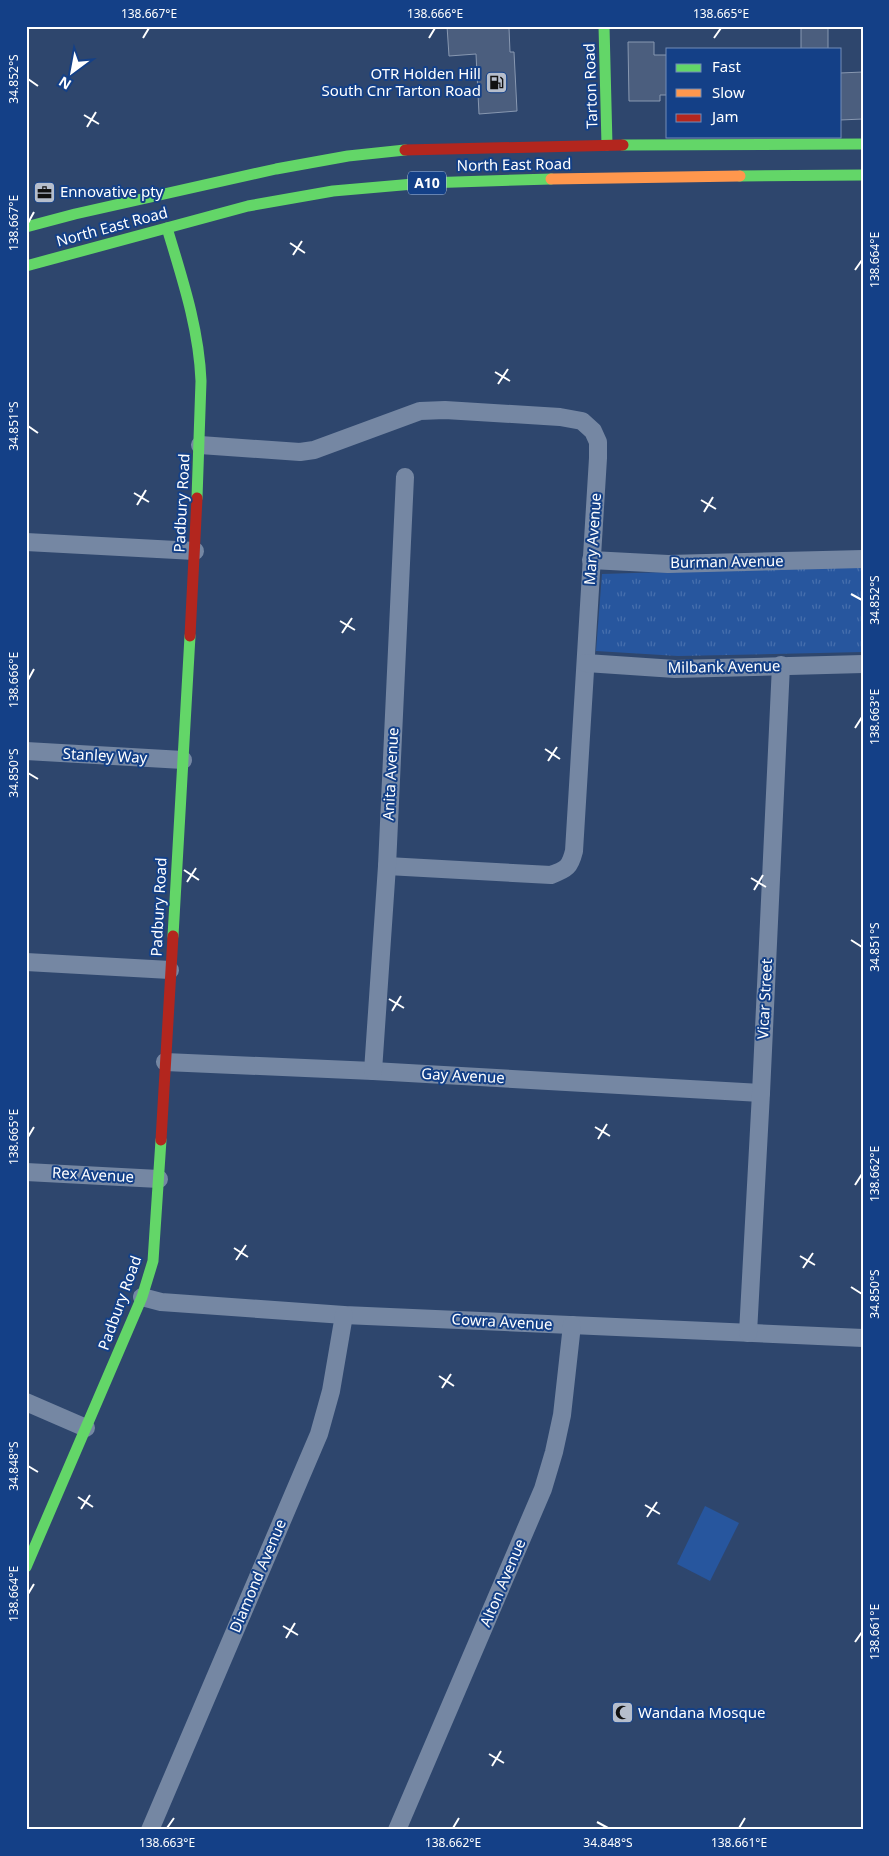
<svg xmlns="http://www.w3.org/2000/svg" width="889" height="1856" font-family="'Noto Sans',sans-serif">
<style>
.grass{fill:url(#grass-tufts)}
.pitch{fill:#27569e}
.building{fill:#4b5e7e;stroke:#8898b1}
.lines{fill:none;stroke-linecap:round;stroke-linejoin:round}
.street{stroke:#7587a3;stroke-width:18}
.fast{stroke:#63d668;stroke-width:11}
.slow{stroke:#ff974d;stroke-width:11}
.jam{stroke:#b3261e;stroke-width:11}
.ticks{fill:none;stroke:#fff;stroke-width:2}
.labels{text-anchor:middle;stroke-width:4;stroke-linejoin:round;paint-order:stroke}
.shield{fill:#144087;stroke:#b8c6db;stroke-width:1}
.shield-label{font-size:14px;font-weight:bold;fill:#fff}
.poi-label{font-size:15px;fill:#fff;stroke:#144087;text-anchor:start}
.street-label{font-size:15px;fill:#fff;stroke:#144087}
.neatline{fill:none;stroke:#fff;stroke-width:2}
.ticks-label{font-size:12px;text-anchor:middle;fill:#fff}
</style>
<defs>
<pattern id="grass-tufts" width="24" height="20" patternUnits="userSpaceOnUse" patternTransform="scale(1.25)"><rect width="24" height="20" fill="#27569e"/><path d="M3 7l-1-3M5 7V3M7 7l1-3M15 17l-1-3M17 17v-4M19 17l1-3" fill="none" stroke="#476fad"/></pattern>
</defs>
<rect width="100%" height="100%" fill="#2e466d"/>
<polygon class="grass" points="863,566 863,652 678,656 596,651 602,574"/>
<polygon class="pitch" points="705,1506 739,1523 710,1581 677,1564"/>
<g class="building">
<polygon points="447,26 509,28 510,52 514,52 517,111 479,114 476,54 449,56"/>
<rect x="801" y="26" width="27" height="23"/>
<polygon points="628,42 654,42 654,55 668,55 668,95 660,95 660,101 629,101"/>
<polygon points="863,72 863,119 840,120 840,73"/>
</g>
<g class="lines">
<g class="street">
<path d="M200,445L300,452L314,450L420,411L445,410L560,417L582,421L593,431L598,442V458L574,851C570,867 567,869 551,875L387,866"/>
<polyline points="26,542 195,551"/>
<polyline points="591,560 668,564 863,559"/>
<polyline points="586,663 675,669 863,664"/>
<polyline points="26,751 183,760"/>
<polyline points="26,962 170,970"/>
<polyline points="165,1062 373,1071 761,1093"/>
<polyline points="373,1071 387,866 405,477"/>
<polyline points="26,1172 159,1179"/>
<polyline points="142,1297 161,1302 344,1315 863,1338"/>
<polyline points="748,1333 761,1093 781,665"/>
<polyline points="26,1402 86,1428"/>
<polyline points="150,1830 319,1434 331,1391 344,1315"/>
<polyline points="397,1830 543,1489 554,1452 562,1415 572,1325"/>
</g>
<g class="fast">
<polyline points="604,26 607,145"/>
<polyline points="623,145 863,144"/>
<polyline points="740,176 863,175"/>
<polyline points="26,227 75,214 276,169 348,156 405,150"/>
<path d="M167,228C182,278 199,328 201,381L197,498"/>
<polyline points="26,266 248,206 333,191 425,183 551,179"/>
<polyline points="173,936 190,636"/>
<polyline points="26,1567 142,1297 153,1261 161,1140"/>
</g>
<polyline class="slow" points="551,179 740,176"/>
<g class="jam">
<polyline points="405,150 623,145"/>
<polyline points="190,636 197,498"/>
<polyline points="161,1140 173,936"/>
</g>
</g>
<path class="ticks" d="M143,38L149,28M429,38L435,28M714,38L721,28M28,79L38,86M84,115L99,124M87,127L96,112M28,223L34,212M290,243L305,253M293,255L302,241M855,270L862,260M495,372L510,381M498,384L508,369M28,426L38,433M134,493L149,502M701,500L716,509M137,505L146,490M704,512L713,497M851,594L862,600M340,621L355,630M342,633L352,618M28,680L34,669M855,728L862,717M545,749L560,759M548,761L557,747M28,773L38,779M184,870L199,880M751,878L766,887M187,882L196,868M754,890L763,875M851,940L862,947M389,999L404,1008M392,1011L401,996M595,1127L610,1136M28,1137L34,1127M598,1139L607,1124M855,1185L862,1174M234,1248L248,1257M800,1256L815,1265M236,1260L246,1245M803,1268L813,1253M851,1287L862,1294M439,1376L454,1386M442,1388L451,1374M28,1466L38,1472M78,1497L93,1507M645,1505L660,1514M81,1509L90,1495M647,1517L657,1502M28,1594L34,1584M283,1626L298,1635M286,1638L295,1623M855,1642L862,1632M489,1754L504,1763M492,1766L501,1751M597,1822L608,1828M167,1828L174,1818M453,1828L459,1818M739,1828L745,1818"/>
<defs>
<symbol id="fuel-square" viewBox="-11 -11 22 22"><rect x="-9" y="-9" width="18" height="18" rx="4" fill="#b6becc" stroke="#144087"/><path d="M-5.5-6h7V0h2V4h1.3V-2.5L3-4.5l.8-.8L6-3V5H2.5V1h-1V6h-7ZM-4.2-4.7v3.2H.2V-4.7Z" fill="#111"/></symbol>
<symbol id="office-square" viewBox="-11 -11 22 22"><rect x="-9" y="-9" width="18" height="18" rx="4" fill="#b6becc" stroke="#144087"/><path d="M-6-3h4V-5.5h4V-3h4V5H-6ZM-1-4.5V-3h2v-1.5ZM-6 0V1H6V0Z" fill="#111"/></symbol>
<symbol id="mosque-square" viewBox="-11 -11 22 22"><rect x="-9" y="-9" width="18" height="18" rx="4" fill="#b6becc" stroke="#144087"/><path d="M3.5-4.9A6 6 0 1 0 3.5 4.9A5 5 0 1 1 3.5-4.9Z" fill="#111"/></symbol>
</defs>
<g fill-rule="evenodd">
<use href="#fuel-square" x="484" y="70" width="25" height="25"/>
<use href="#office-square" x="32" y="180" width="25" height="25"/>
<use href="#mosque-square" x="610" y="1700" width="25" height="25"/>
</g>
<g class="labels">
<rect class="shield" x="408" y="171.5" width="38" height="23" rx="4"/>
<g class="shield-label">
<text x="427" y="188">A10</text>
</g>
<g class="poi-label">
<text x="481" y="79" text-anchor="end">OTR Holden Hill<tspan x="481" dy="17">South Cnr Tarton Road</tspan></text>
<text x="60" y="197">Ennovative pty</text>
<text x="638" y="1718">Wandana Mosque</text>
</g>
<g class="street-label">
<text transform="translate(591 86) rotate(-92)" y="5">Tarton Road</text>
<text transform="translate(514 165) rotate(-1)" y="5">North East Road</text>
<text transform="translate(112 227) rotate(-15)" y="5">North East Road</text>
<text transform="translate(182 503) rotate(-87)" y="5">Padbury Road</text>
<text transform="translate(593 539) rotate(-86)" y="5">Mary Avenue</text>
<text transform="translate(727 562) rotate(-1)" y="5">Burman Avenue</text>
<text transform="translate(724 667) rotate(-1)" y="5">Milbank Avenue</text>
<text transform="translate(105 756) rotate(3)" y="5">Stanley Way</text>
<text transform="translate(391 774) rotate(-87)" y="5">Anita Avenue</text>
<text transform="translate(159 907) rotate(-87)" y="5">Padbury Road</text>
<text transform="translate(765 999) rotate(-87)" y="5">Vicar Street</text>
<text transform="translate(463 1076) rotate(3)" y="5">Gay Avenue</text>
<text transform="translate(93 1175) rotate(3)" y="5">Rex Avenue</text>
<text transform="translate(120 1303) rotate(-70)" y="5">Padbury Road</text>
<text transform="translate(502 1322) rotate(3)" y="5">Cowra Avenue</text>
<text transform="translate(258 1576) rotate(-67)" y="5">Diamond Avenue</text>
<text transform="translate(503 1583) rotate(-67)" y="5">Alton Avenue</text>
</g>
</g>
<rect width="889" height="1856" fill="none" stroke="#144087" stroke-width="55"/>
<rect x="666" y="48" width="175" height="90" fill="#144087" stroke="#728cb7"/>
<rect x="676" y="64" width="25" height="8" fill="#63d668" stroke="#728cb7"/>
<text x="712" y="72" font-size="15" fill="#ffffff">Fast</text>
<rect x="676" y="89" width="25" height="8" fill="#ff974d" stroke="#728cb7"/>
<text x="712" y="98" font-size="15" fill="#ffffff">Slow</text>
<rect x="676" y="114" width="25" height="8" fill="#b3261e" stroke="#728cb7"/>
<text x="712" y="122" font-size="15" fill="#ffffff">Jam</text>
<g transform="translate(72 72) rotate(212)" stroke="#144087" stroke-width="4" paint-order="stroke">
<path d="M0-4L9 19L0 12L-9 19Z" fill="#ffffff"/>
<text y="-8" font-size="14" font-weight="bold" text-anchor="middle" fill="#ffffff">N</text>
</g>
<rect x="28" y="28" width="834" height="1800" class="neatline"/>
<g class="ticks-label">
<text x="149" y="18">138.667°E</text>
<text x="435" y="18">138.666°E</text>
<text x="721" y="18">138.665°E</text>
<text transform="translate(14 79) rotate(-90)" y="4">34.852°S</text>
<text transform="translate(14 223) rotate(-90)" y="4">138.667°E</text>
<text transform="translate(875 260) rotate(-90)" y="4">138.664°E</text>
<text transform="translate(14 426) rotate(-90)" y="4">34.851°S</text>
<text transform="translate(875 600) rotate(-90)" y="4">34.852°S</text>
<text transform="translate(14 680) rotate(-90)" y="4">138.666°E</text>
<text transform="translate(875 717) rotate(-90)" y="4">138.663°E</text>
<text transform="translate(14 773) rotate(-90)" y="4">34.850°S</text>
<text transform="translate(875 947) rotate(-90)" y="4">34.851°S</text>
<text transform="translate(14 1137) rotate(-90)" y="4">138.665°E</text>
<text transform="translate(875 1174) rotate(-90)" y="4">138.662°E</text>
<text transform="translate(875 1294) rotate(-90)" y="4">34.850°S</text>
<text transform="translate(14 1466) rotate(-90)" y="4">34.848°S</text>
<text transform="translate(14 1594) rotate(-90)" y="4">138.664°E</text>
<text transform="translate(875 1632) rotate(-90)" y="4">138.661°E</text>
<text x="167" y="1847">138.663°E</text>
<text x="453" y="1847">138.662°E</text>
<text x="608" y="1847">34.848°S</text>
<text x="739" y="1847">138.661°E</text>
</g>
</svg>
